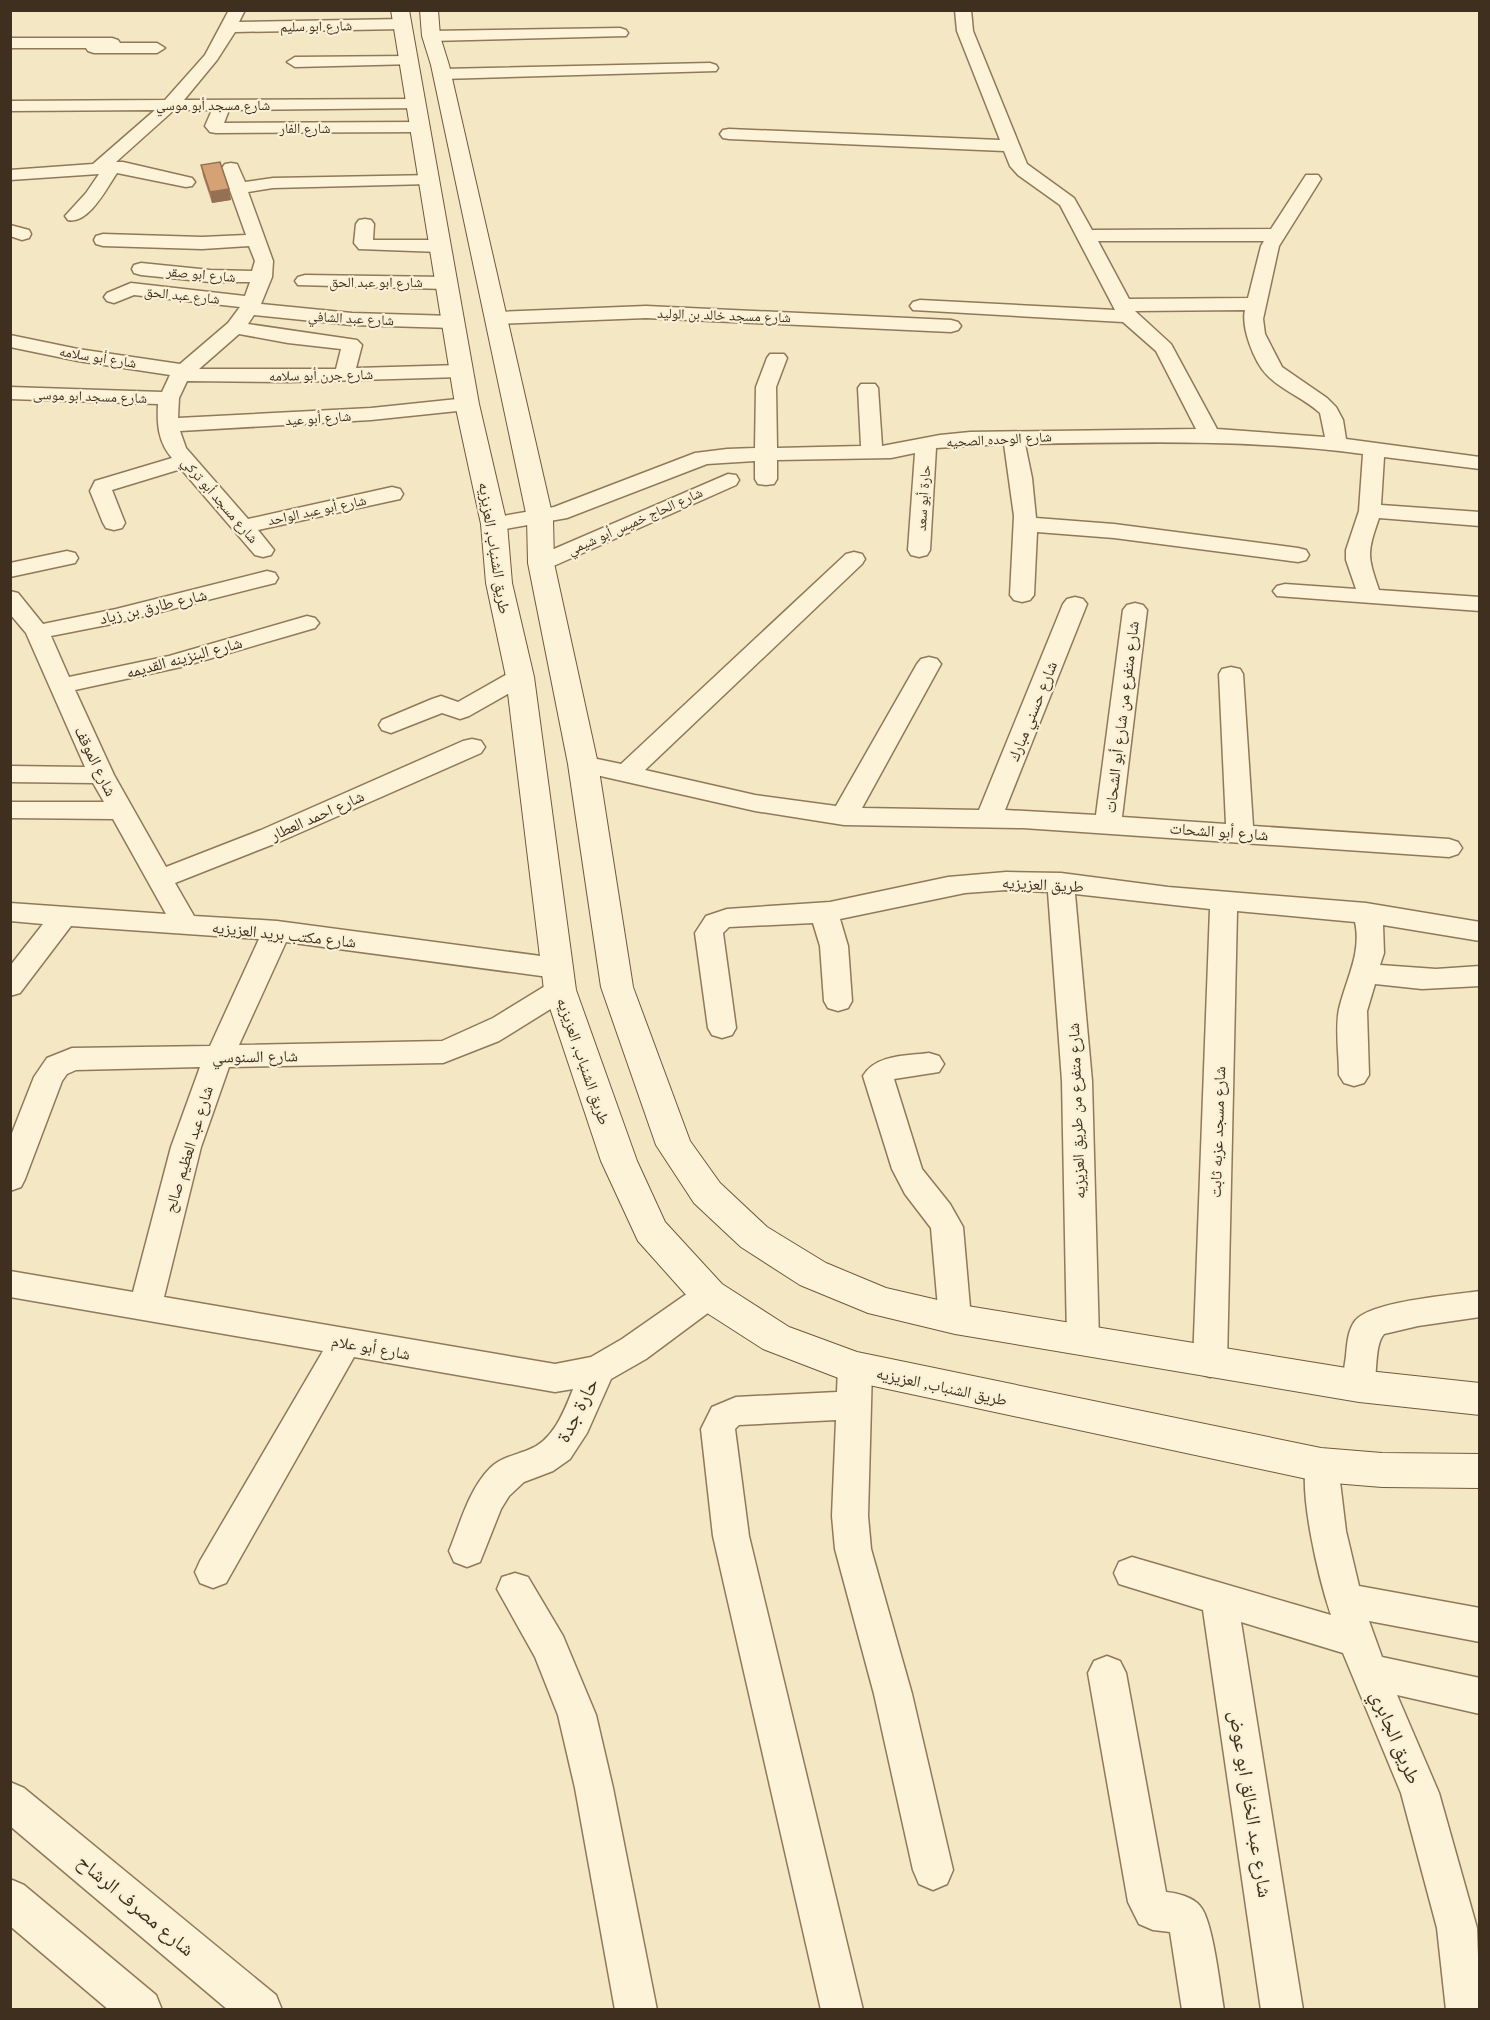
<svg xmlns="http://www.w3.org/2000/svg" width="1490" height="2020" font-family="'Times New Roman','Noto Naskh Arabic',serif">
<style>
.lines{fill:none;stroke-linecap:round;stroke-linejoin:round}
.street-casing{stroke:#907958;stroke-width:3}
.secondary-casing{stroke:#72593b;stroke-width:2}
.street{fill:#fcf3d9;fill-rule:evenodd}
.secondary{fill:#fcf3d9;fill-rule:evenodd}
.wall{fill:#b78b65}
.shaded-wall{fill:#957153}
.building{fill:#d5a276;stroke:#957153;stroke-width:1.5}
.labels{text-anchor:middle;stroke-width:4.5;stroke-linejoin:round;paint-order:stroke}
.far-street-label{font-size:14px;fill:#3f2f1e;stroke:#f9f0d5}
.street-label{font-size:16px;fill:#3f2f1e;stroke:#f9f0d5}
.near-street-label{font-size:20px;fill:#3f2f1e;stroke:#f9f0d5}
</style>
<rect width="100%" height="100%" fill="#f3e7c4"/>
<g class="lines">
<defs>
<g id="street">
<path d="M229,10H245L239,22L402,19L410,24L402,29L235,32L217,60L184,100L416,99L424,104L422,108L229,110L224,123L420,122L426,123L429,127L426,131L420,132L216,133L210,132L205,126L212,110H174L116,162H123L192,178L195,182L192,186L186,187L117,173C107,188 88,225 68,220L65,216L86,193L99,174L10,180V170L93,164L155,110L10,111V101L165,100L205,55Z"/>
<path d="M955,10H971L973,31L1027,164L1074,198L1092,230L1271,229L1306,175H1318L1321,179L1279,246L1263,319L1265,334L1282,367L1327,398L1336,407L1343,420L1346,439L1480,457V469L1384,457L1381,505L1480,512V526L1379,518C1367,553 1367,555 1379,590L1480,597V611L1277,596L1273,591L1277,586L1285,584L1356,589L1346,560V550L1359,511L1363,454C1251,439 1138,442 1025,444L1032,478L1036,518L1114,524L1298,548L1306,550L1309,555L1306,560L1298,562L1114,538L1037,532L1034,595L1030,600L1022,602L1014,600L1010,595L1014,516L1004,444L936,448L930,550L927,555L919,557L911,555L908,550L915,453L891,458L777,460V479L774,484L766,485L758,484L755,479V461L707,464L567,518L494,531L486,529L483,524L486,519L554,507L695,453L727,449L755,448L756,387L767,358L770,354H784L787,358L776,387L777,448L861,446L858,388L861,384H875L878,388L882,446L940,435L970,432L1196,429L1156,351L1123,322L913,310L910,306L913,302L920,300L1115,310L1060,205L1018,175L1010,166L1004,151L729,139L723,138L720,134L723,130L729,129L1000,140L957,31ZM1098,241H1264L1261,246L1248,298L1129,299ZM1245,310C1241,327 1254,362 1267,375C1281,390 1304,398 1320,413L1325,437L1217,429L1171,344L1135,311Z"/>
<polygon points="620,28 626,30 628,33 626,36 431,41 423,36 431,31"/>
<polygon points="10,38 112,38 118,40 120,43 157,43 165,48 157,53 94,53 88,51 86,48 10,48"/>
<polygon points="409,56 417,61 415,64 295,67 287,62 295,57"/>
<polygon points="710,63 716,65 718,68 716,71 442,79 434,74 442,69"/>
<path d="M231,163L237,164L245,182L273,178L435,175L438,179L435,183L429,184L273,188L248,192L273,261L272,277L261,304L352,313L453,316L460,318L463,322L460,326L453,328L352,325L254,315L248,324L357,340L362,345L356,368L461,365L468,367L471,371L468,375L461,377L290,382L187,381L179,398L178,418L371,408L467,398L474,400L477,404L474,408L467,410L371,420L180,431L186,448L248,519L392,487L400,489L403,494L400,499L258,530L274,550L271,555L263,557L255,555L181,469L112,490L125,523L122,528L114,530L106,528L103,523L90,491L95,481L172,458C158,442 157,424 158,404L10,399V387L162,392L170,375L78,361L10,347V335L78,349L180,364L228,323L240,307L134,295L114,303L107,301L104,297L107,293L131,283L245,296L250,282H210L141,275L134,273L132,269L134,265L141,263L210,270L252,271L255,261L249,246L202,249L103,246L96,244L94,240L96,236L103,234L202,237L246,235L222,168L225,164ZM239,334L288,343L341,349L336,369H199Z"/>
<polygon points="365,219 371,220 374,224 373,240 440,240 447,242 449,246 447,250 440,252 359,249 354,243 356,224 359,220"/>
<polygon points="10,225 29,230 31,234 29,238 22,240 10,236"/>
<polygon points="305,275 446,277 453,279 456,283 453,287 446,289 298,285 295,281 298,277"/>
<polygon points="646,306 951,320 958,322 961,326 958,330 951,332 646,318 496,324 489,322 486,318 489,314 496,312"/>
<polygon points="728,474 736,475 739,480 736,485 549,568 541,570 533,568 530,563 533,558"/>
<polygon points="67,551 75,553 78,558 75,563 10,577 10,563"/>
<polygon points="854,552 862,554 865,559 862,564 645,770 755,795 836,806 917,664 921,659 929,657 937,659 941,664 862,808 979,810 1063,604 1067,599 1075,597 1083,599 1087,604 1005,810 1096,815 1123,610 1127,605 1135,603 1143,605 1147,610 1122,817 1226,824 1219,674 1222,669 1231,667 1240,669 1243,674 1253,826 1449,839 1458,842 1462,848 1458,854 1449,857 1023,828 844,825 755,811 574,770 570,764 574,758 583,756 621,764 846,554"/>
<path d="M267,571L275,573L278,578L275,583L117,623L51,636L69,677L169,656L307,616L315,618L319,623L315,628L181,667L75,690L114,775L166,867L261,830L463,741L472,739L481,741L485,747L481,753L279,842L175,883L194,916L277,921L556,958L566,961L570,968L566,975L556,978L286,942L239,1045L442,1041L493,1018L550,983L560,980L570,983L574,990L570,997L499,1041L443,1063L229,1067L201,1147L164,1297L555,1364L591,1357L622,1339L698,1286L709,1282L720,1286L725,1295L720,1304L646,1359L611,1379L587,1433L570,1459L553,1471L524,1482L509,1496L501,1509L480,1562L467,1567L454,1562L449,1551C460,1524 469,1489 490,1468C500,1458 515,1455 528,1450C553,1441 564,1412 573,1389L555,1392L354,1357L226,1583L213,1588L200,1583L195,1572L200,1561L323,1351L10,1297V1271L133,1292L171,1147L200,1067L76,1070L67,1074L62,1081L25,1179L21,1187L10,1191V1138L34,1077L47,1058L72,1048L210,1046L259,939L71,926L20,993L10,996V966L43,924L10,921V903L166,914L113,819L10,818V802H104L93,783L10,782V766L85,767L26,633L10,614V591L18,593L43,624L116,609Z"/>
<polygon points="520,670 529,672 532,677 529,682 469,716 460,719 442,713 391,733 382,730 379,725 382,720 432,699 441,696 458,702 511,672"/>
<path d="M1006,872L1061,873L1168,887L1366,903L1480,922V941L1383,925L1384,953L1380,965L1436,969L1480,966V986L1422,989L1375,984L1367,1011L1369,1075L1364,1083L1354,1086L1344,1083L1339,1075C1339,1054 1335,1029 1339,1009C1346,979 1362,953 1355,922L1237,911L1227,1363L1222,1373L1210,1377L1198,1373L1193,1363L1210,909L1075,894L1092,1081L1099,1340L1095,1350L1083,1354L1071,1350L1067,1340L1062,1081L1048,892L1006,890L965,893L840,919L848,946L852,1001L848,1008L838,1011L828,1008L824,1001L820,946L813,923L729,927L723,933L736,1028L732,1035L722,1038L712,1035L708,1028L695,933L706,916L727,909L830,902L948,877Z"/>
<path d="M929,1053L939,1056L944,1064L939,1072L894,1079L922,1169L950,1204L963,1227L971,1319L966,1328L955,1332L944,1328L939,1319L931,1228L905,1194L892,1169L863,1076C876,1054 907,1056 929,1053Z"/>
<path d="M1480,1291V1317L1418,1326L1384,1334C1373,1347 1379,1378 1371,1396L1359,1400L1347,1396C1341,1383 1344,1370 1346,1356C1347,1344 1348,1330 1355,1321C1370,1301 1454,1295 1480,1291Z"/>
<polygon points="855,1354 867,1358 872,1368 868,1516 871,1549 912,1694 953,1870 947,1884 933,1890 919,1884 913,1870 874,1694 835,1549 832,1516 836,1420 739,1425 735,1429 749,1536 863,2010 821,2010 713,1536 701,1429 712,1407 736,1397 837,1392 838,1368 843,1358"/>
<path d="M1321,1450L1333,1454L1338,1465L1346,1531L1359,1586L1480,1608V1642L1369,1621L1382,1657L1480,1678V1714L1397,1695L1439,1793L1477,1928L1480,2010H1446L1437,1928L1401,1793L1343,1653L1241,1622L1303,2010H1261L1203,1610L1119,1584L1114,1573L1119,1562L1132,1557L1331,1615C1320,1583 1295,1483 1309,1454Z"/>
<polygon points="515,1573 528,1577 563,1636 596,1715 613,1788 657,2010 615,2010 575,1788 558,1715 535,1657 497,1589 502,1577"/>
<path d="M1107,1656L1120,1661L1126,1673L1166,1892C1177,1893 1193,1897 1200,1906C1213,1920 1220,1988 1224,2010H1182L1170,1932L1153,1930L1139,1924L1128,1902L1088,1673L1094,1661Z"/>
<polygon points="10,1782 24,1788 276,1995 282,2010 228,2010 10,1826"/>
<polygon points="10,1879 24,1885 156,1995 162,2010 109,2010 10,1926"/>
</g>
<g id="secondary">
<polygon points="391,10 409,10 479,404 507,524 512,583 534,677 576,990 637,1161 665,1222 722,1284 789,1327 857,1352 1321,1448 1382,1453 1480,1454 1480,1488 1382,1487 1321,1482 841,1379 763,1349 696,1306 638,1241 601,1161 544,990 506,677 486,583 481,524 455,404"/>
<polygon points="420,10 438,10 440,36 449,65 553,518 554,563 598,764 633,987 690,1141 720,1183 767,1227 826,1263 886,1288 955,1304 1359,1370 1480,1383 1480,1415 1359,1402 955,1334 868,1313 800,1285 741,1247 694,1203 656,1145 601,987 568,764 528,563 527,518 431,65 422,36"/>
</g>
</defs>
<use href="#street" class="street-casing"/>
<use href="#secondary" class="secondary-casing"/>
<use href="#street" class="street"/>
<use href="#secondary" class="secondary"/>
</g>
<polygon class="wall" points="201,165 229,189 231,200 212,203 203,176"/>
<polygon class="shaded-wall" points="229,189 231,200 212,203 210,192"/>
<polygon class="building" points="220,162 229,189 210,192 201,165"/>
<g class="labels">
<g class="far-street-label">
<text transform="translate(316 26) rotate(-1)" y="5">شارع ابو سليم</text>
<text x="213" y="110">شارع مسجد أبو موسي</text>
<text x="305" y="133">شارع الفار</text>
<text transform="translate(201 274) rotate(5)" y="5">شارع ابو صقر</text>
<text x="376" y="287">شارع ابو عبد الحق</text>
<text transform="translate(182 295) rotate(6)" y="5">شارع عبد الحق</text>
<text transform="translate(724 315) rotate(2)" y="5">شارع مسجد خالد بن الوليد</text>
<text transform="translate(351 318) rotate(3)" y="5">شارع عبد الشافي</text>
<text transform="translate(98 357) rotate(9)" y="5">شارع أبو سلامه</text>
<text transform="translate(321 375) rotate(-1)" y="5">شارع جرن أبو سلامه</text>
<text transform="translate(90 396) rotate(2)" y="5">شارع مسجد ابو موسى</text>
<text transform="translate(318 418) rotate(-4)" y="5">شارع أبو عيد</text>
<text transform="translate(999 439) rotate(-3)" y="5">شارع الوحده الصحيه</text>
<text transform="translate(923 498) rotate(-86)" y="5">حارة أبو سعد</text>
<text transform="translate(220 500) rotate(49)" y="5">شارع مسجد أبو تركي</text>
<text transform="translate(317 510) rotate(-12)" y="5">شارع أبو عبد الواحد</text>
<text transform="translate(635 521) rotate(-24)" y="5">شارع الحاج خميس أبو شيمي</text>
</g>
<g class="street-label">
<text transform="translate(495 548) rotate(81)" y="6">طريق الشنباب, العزيزيه</text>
<text transform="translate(153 606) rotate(-13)" y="6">شارع طارق بن زياد</text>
<text transform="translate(184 657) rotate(-15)" y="6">شارع البنزينه القديمه</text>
<text transform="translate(1032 711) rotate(-68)" y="6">شارع حسني مبارك</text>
<text transform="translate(1121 717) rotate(-83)" y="6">شارع متفرع من شارع أبو الشحات</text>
<text transform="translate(96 761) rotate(64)" y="6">شارع الموقف</text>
<text transform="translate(317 815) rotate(-24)" y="6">شارع احمد العطار</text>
<text transform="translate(1219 831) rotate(4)" y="6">شارع أبو الشحات</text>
<text transform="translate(1043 884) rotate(3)" y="6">طريق العزيزيه</text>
<text transform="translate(284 934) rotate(6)" y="6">شارع مكتب بريد العزيزيه</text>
<text transform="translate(255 1056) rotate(-1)" y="6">شارع السنوسي</text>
<text transform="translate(584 1061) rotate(71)" y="6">طريق الشنباب, العزيزيه</text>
<text transform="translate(1076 1111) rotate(-92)" y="6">شارع متفرع من طريق العزيزيه</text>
<text transform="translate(1217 1132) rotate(-88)" y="6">شارع مسجد عزبه ثابت</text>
<text transform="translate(188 1149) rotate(-73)" y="6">شارع عبد العظيم صالح</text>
<text transform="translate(371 1347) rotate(10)" y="6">شارع أبو علام</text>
<text transform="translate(942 1386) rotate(12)" y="6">طريق الشنباب, العزيزيه</text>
</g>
<g class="near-street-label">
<text transform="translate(577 1410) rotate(-63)" y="7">حارة جدة</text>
<text transform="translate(1396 1737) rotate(67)" y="7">طريق الجابري</text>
<text transform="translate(1251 1804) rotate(81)" y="7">شارع عبد الخالق ابو عوض</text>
<text transform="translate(136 1905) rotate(40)" y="7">شارع مصرف الرشاح</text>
</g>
</g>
<rect width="1490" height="2020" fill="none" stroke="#3f2f1e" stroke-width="24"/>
</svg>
